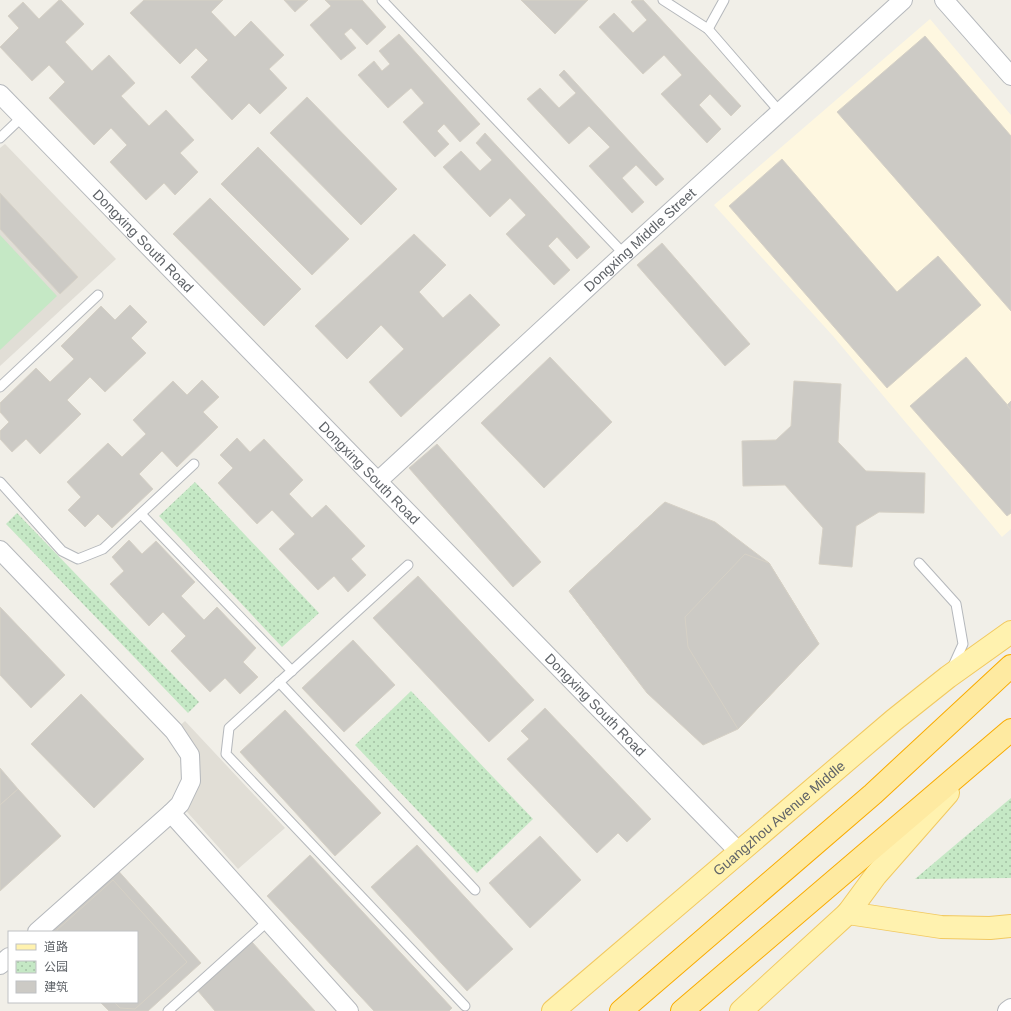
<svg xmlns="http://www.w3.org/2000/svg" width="1011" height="1011" font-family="Helvetica,'Noto Sans SC',sans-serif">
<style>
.commercial{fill:#fef7e0}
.education{fill:#e1ded6}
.park{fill:url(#park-dots)}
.pitch{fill:#c5e8c5}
.building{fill:#cccac5;stroke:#d6d1c6}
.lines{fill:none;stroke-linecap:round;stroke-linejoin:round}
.service-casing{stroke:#b5b8bc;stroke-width:11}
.minor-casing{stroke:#b5b8bc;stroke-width:20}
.primary-casing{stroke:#f2c960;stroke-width:24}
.trunk-casing{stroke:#f9ab00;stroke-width:24}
.service{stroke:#fff;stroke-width:9}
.minor{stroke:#fff;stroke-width:18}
.primary{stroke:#fff2af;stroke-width:22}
.trunk{stroke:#feeaa1;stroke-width:22}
.labels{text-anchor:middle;stroke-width:3;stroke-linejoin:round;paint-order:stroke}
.street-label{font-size:14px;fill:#5f6368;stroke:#fff}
</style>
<defs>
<pattern id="park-dots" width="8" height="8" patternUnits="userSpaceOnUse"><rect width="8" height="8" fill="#c5e8c5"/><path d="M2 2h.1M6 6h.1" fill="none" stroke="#a3c0a4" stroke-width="1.8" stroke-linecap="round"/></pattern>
</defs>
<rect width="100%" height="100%" fill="#f1efe8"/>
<polygon class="commercial" points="930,19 1011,115 1011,529 1002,537 833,336 714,205"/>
<g class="education">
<polygon points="5,144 116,259 0,366 0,148"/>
<polygon points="185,721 285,828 238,869 180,804 192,778 174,731"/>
</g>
<g class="park">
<polygon points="195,482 319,613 282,647 159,516"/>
<polygon points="17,513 199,702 188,713 6,524"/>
<polygon points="411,691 533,819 477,873 355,745"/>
<polygon points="1011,798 1011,878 915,879 999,808"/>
</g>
<polygon class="pitch" points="0,235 57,296 0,350"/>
<g class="building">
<polygon points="59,0 61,0 84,24 65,42 92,71 109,55 135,83 121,96 149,126 166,110 194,140 180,153 198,172 175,195 164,183 146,200 110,162 127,145 111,128 94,145 49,98 65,82 49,65 32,81 0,47 19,28 8,16 23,2 39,19"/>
<polygon points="144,0 223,0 211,12 235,37 251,21 284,55 269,69 287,88 260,114 249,103 232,120 191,77 208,60 196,48 180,64 130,13"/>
<polygon points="284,0 308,0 295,12"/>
<polygon points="325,0 362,0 386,27 367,45 351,28 344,34 356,48 341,60 310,25 331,6"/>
<polygon points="521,0 588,0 555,34"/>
<polygon points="633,0 643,0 741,106 731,116 710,94 699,105 721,129 707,143 661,94 682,75 664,55 643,74 599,27 614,13 633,33 647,20 631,2"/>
<polygon points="399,34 480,124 460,142 444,124 437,131 449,144 435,157 403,122 424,103 411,88 388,108 358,75 374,61 382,71 390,64 379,51"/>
<polygon points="925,36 1011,136 1011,311 837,112"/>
<polygon points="564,70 664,179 656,186 636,165 622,178 644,202 632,213 589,166 610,147 589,126 569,144 527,99 540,88 559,108 576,93 559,75"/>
<polygon points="307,97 397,189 361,225 270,133"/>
<polygon points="485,133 590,247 577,259 557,237 548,246 570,270 554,285 506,234 526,215 510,198 490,217 443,167 461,151 480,171 492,160 476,143"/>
<polygon points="258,147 349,239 312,275 221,184"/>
<polygon points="782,159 897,292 938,256 981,305 887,388 729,206"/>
<polygon points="0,193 78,277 60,294 0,229"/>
<polygon points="210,198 301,289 264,326 173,234"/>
<polygon points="414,234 446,265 419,292 443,318 470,294 500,325 401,417 369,382 404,349 381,325 347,359 315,326"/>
<polygon points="662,243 750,344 725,366 637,265"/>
<polygon points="130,305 147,322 131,338 146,353 105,392 90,377 67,400 81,414 40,454 26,439 12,452 0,439 0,431 9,422 0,412 0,403 36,368 50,382 74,359 61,346 101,306 115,320"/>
<polygon points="550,357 612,422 544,488 481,423"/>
<polygon points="966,357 1011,409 1011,513 1007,516 910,406"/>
<polygon points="202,380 219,397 203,412 218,427 177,467 162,451 139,474 153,489 112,528 98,514 85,527 68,510 81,497 67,482 108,443 122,457 146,434 133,420 173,381 187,395"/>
<polygon points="794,381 841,384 838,442 866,471 925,473 924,513 879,512 856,526 852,567 819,564 823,528 785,485 743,486 742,441 776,440 791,426"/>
<polygon points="1011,401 1011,410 1007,405"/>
<polygon points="237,438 250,452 264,439 303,480 289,494 312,518 326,505 365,546 351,559 366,575 348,592 334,576 318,590 279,549 295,534 272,510 257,524 218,483 233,468 220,455"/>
<polygon points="437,444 541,562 513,587 409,468"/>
<polygon points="665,502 693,535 702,564 616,652 569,591"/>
<polygon points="665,502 715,522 769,563 819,644 738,729 703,745 647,693 569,591"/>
<polygon points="129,540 142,554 156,541 195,582 181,596 204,620 217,607 256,648 243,662 258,677 240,694 225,678 210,692 171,651 186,636 163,612 149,626 110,584 124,571 112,557"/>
<polygon points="745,554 769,563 819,644 738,729 688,647 685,617"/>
<polygon points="418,576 534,700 489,742 373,618"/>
<polygon points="0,607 65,675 31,708 0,675"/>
<polygon points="353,640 395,685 344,732 302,688"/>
<polygon points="81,694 144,759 94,808 31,744"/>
<polygon points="545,708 651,819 627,842 618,833 597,853 507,759 529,739 521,731"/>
<polygon points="285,710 381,813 335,856 240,752"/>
<polygon points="0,768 18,789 0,805"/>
<polygon points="18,789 61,836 0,891 0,805"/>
<polygon points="540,836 581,880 530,928 489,883"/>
<polygon points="417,845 513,949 467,991 371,887"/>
<polygon points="310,855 452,1008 449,1011 374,1011 267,896"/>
<polygon points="114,866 201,963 148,1011 109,1011 100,1002 137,1002 137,932 47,932"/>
<polygon points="113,880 187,962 135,1009 120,1008 114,1002 137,1002 137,932 57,932 57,930"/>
<polygon points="252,942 315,1011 215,1011 198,991"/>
</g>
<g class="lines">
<defs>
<g id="service">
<polyline points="382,0 624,254"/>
<polyline points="663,0 708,29 780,112"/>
<polyline points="708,29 724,0"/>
<polyline points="0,138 22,117"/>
<polyline points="0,387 98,295"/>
<polyline points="0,482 62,551 78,559 103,549 194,464"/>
<polyline points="141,514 292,671"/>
<polyline points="919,563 956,604 963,644 953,666"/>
<polyline points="408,565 229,728 226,754 465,1006"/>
<polyline points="279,682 475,890"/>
<polyline points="168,1011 268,921"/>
</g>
<g id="minor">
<polyline points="944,0 1011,76"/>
<path id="s1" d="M0,94L739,852"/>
<path id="s2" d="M378,481L624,254L903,0"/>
<polyline points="0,550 174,731 190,755 191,781 180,804 171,813 37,932"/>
<polyline points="171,813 349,1011"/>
<polyline points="0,965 9,957"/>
<polyline points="1007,1011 1011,1008"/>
</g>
<g id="primary">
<polyline points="848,913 941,927 990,928 1011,926"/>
<path id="s3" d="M553,1011L894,720L948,677L1011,632"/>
<polyline points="741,1011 848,913 876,875 948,793"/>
</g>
<g id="trunk">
<polyline points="621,1011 873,794 1011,666"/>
<polyline points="682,1011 1011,730"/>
</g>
</defs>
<use href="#service" class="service-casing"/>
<use href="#minor" class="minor-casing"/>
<use href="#primary" class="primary-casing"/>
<use href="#trunk" class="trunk-casing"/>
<use href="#service" class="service"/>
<use href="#minor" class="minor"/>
<use href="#primary" class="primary"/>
<use href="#trunk" class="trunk"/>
</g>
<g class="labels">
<g class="street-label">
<text dy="5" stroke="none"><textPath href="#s2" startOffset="356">Dongxing Middle Street</textPath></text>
<text dy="5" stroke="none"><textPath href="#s1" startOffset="205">Dongxing South Road</textPath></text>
<text dy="5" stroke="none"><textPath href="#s1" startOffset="529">Dongxing South Road</textPath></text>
<text dy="5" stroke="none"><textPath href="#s1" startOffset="853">Dongxing South Road</textPath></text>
<text dy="5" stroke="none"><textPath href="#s3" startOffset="297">Guangzhou Avenue Middle</textPath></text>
</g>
</g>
<rect x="8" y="931" width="130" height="72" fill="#ffffff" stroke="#bfc1c3"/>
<rect x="16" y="944" width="20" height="6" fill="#fff2af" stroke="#bfc1c3"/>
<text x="44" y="951" font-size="12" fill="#5f6368">道路</text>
<rect x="16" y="961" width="20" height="12" fill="url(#park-dots)" stroke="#bfc1c3"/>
<text x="44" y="971" font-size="12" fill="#5f6368">公园</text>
<rect x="16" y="981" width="20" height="12" fill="#cccac5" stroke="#bfc1c3"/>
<text x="44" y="991" font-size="12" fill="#5f6368">建筑</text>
</svg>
